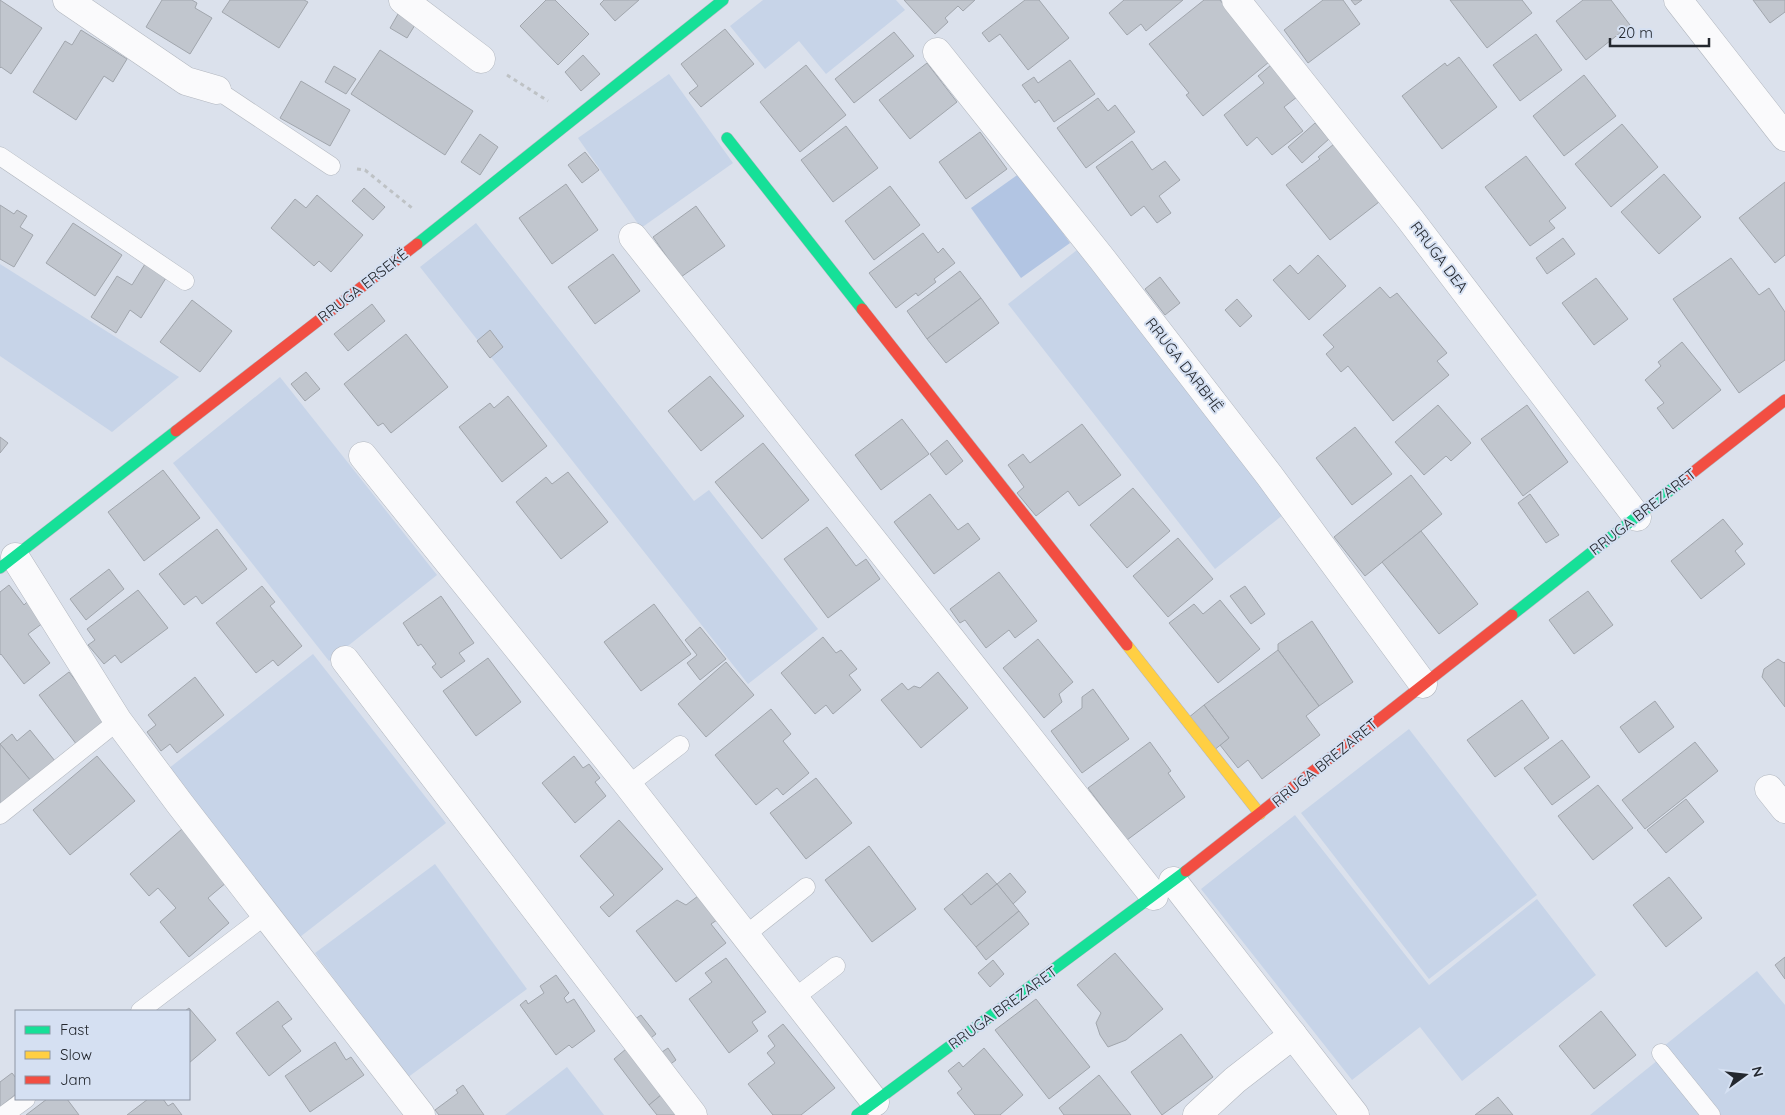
<svg xmlns="http://www.w3.org/2000/svg" width="1785" height="1115" font-family="Quicksand,sans-serif">
<style>
.green{fill:#c7d4e8}
.forest{fill:#b2c5e3}
.building{fill:#c1c6ce;stroke:#a1a6ad}
.lines{fill:none;stroke-linecap:round;stroke-linejoin:round}
.lane-casing{stroke:#b2b7bf;stroke-width:19}
.street-casing{stroke:#b2b7bf;stroke-width:29}
.fast-casing{stroke:#b2b7bf;stroke-width:12}
.slow-casing{stroke:#b2b7bf;stroke-width:12}
.jam-casing{stroke:#b2b7bf;stroke-width:12}
.path{stroke:#bec2c5;stroke-width:3;stroke-dasharray:4 4;stroke-linecap:butt}
.lane{stroke:#fafafc;stroke-width:18}
.street{stroke:#fafafc;stroke-width:28}
.fast{stroke:#16e098;stroke-width:11}
.slow{stroke:#ffcf43;stroke-width:11}
.jam{stroke:#f24e42;stroke-width:11}
.labels{text-anchor:middle;stroke-width:4;stroke-linejoin:round;paint-order:stroke}
.street-label{font-size:15px;fill:#24282f;stroke:#d5e0f2}
</style>
<rect width="100%" height="100%" fill="#dbe1ec"/>
<g class="green">
<polygon points="763,0 896,0 905,10 826,74 799,41 765,69 730,26"/>
<polygon points="669,74 733,163 641,228 578,138"/>
<polygon points="476,223 694,501 709,490 818,629 748,684 420,267"/>
<polygon points="1077,250 1284,514 1215,569 1008,304"/>
<polygon points="0,264 179,377 112,432 0,356"/>
<polygon points="280,377 437,575 329,661 173,463"/>
<polygon points="313,654 446,823 300,937 168,769"/>
<polygon points="1409,729 1537,895 1429,979 1301,813"/>
<polygon points="1295,815 1429,985 1537,899 1596,975 1462,1081 1420,1027 1352,1080 1201,889"/>
<polygon points="435,864 527,989 407,1078 315,953"/>
<polygon points="1757,971 1785,1005 1785,1115 1720,1115 1664,1046"/>
<polygon points="1658,1060 1702,1115 1590,1115"/>
<polygon points="567,1067 604,1115 505,1115"/>
</g>
<polygon class="forest" points="1020,173 1070,243 1021,278 971,208"/>
<g class="building">
<polygon points="0,0 42,28 11,74 1,67 0,68"/>
<polygon points="162,0 192,0 197,3 195,8 212,18 190,54 146,27"/>
<polygon points="230,0 304,0 308,2 279,48 222,12"/>
<polygon points="546,0 555,0 589,34 558,65 520,26"/>
<polygon points="604,0 639,0 615,21 600,4"/>
<polygon points="904,0 975,0 963,11 958,6 945,18 948,22 935,34"/>
<polygon points="1025,0 1039,0 1069,38 1028,70 1000,34 989,42 982,33"/>
<polygon points="1124,0 1183,0 1146,31 1141,24 1127,35 1109,13"/>
<polygon points="1204,0 1220,0 1269,62 1203,116 1186,95 1189,93 1149,44"/>
<polygon points="1323,0 1343,0 1360,24 1308,63 1284,30"/>
<polygon points="1351,0 1362,0 1355,5"/>
<polygon points="1450,0 1522,0 1532,13 1487,48"/>
<polygon points="1583,0 1611,0 1630,25 1586,60 1556,21"/>
<polygon points="1753,0 1785,0 1785,12 1770,23"/>
<polygon points="398,14 415,25 407,38 390,28"/>
<polygon points="725,29 754,64 701,107 689,93 698,86 681,64"/>
<polygon points="81,30 127,59 113,82 104,76 76,120 33,92 65,41 72,45"/>
<polygon points="894,32 914,56 854,103 835,79"/>
<polygon points="1536,34 1562,70 1520,101 1493,65"/>
<polygon points="380,50 473,111 445,155 351,94"/>
<polygon points="583,55 600,74 581,91 565,72"/>
<polygon points="1459,57 1497,107 1442,149 1402,96 1445,63 1447,66"/>
<polygon points="1070,60 1095,94 1054,122 1039,100 1035,103 1022,85 1034,77 1038,83"/>
<polygon points="927,63 957,102 910,139 879,100"/>
<polygon points="806,65 846,115 800,152 760,102"/>
<polygon points="1271,65 1297,97 1284,107 1303,131 1272,155 1257,137 1247,146 1224,115 1264,83 1258,76"/>
<polygon points="334,66 356,79 346,94 325,82"/>
<polygon points="1584,75 1616,116 1564,156 1533,116"/>
<polygon points="301,81 350,110 330,146 280,118"/>
<polygon points="1098,98 1108,111 1115,105 1135,132 1086,168 1057,128"/>
<polygon points="1315,123 1329,139 1302,163 1288,147"/>
<polygon points="1622,124 1658,167 1611,207 1575,164"/>
<polygon points="846,126 878,168 833,202 801,160"/>
<polygon points="980,132 1007,169 966,199 939,162"/>
<polygon points="480,134 498,147 480,175 461,162"/>
<polygon points="1132,141 1152,170 1165,161 1180,180 1159,196 1171,213 1157,223 1144,206 1131,216 1096,167"/>
<polygon points="1334,144 1379,202 1330,240 1286,185 1320,159 1318,157"/>
<polygon points="585,152 599,170 582,183 568,165"/>
<polygon points="1526,156 1566,208 1549,221 1555,228 1530,246 1485,187"/>
<polygon points="1664,174 1701,217 1659,254 1621,212"/>
<polygon points="1785,182 1785,255 1775,263 1739,218"/>
<polygon points="566,184 598,230 552,264 519,218"/>
<polygon points="890,186 920,225 874,260 845,221"/>
<polygon points="364,188 385,207 373,220 352,201"/>
<polygon points="317,195 363,235 331,272 319,261 314,266 271,228 295,199 306,208"/>
<polygon points="0,205 14,214 17,210 27,216 20,227 33,235 14,267 0,259"/>
<polygon points="696,206 725,246 681,277 653,237"/>
<polygon points="73,223 122,255 95,296 46,263"/>
<polygon points="923,233 938,253 943,248 955,263 934,279 936,282 918,296 916,293 896,308 869,273"/>
<polygon points="1563,238 1575,254 1547,274 1536,258"/>
<polygon points="613,254 640,291 595,324 568,287"/>
<polygon points="1318,255 1346,286 1309,320 1273,280 1290,265 1298,274"/>
<polygon points="1731,258 1759,295 1769,288 1785,312 1785,360 1739,393 1673,299"/>
<polygon points="145,264 166,278 141,318 130,310 116,333 91,317 117,276 132,285"/>
<polygon points="960,271 981,298 927,339 907,311"/>
<polygon points="1160,277 1180,303 1165,315 1145,289"/>
<polygon points="1596,278 1628,319 1594,345 1562,303"/>
<polygon points="1380,287 1390,298 1397,293 1447,353 1437,361 1449,375 1393,421 1348,366 1341,372 1326,354 1334,347 1323,335"/>
<polygon points="981,298 999,323 946,363 927,339"/>
<polygon points="1237,299 1252,316 1240,327 1225,310"/>
<polygon points="192,300 232,331 200,372 160,342"/>
<polygon points="372,304 385,321 348,351 334,334"/>
<polygon points="490,330 503,347 490,358 477,341"/>
<polygon points="406,334 448,387 391,433 383,423 378,426 344,384"/>
<polygon points="1682,342 1721,390 1673,429 1657,408 1664,403 1645,380 1661,366 1658,362"/>
<polygon points="306,372 320,389 305,401 291,384"/>
<polygon points="710,376 744,416 701,451 668,411"/>
<polygon points="508,396 547,446 502,482 459,427 490,403 494,408"/>
<polygon points="1438,405 1471,443 1451,461 1446,456 1424,475 1395,442"/>
<polygon points="1527,405 1568,462 1523,496 1481,439"/>
<polygon points="902,419 929,454 881,490 855,455"/>
<polygon points="1082,424 1121,475 1079,506 1068,491 1036,516 1017,493 1024,487 1008,465 1023,454 1030,463"/>
<polygon points="1355,427 1392,474 1352,505 1316,458"/>
<polygon points="0,437 8,443 0,453"/>
<polygon points="947,440 963,461 946,475 930,454"/>
<polygon points="763,443 809,500 762,539 715,482"/>
<polygon points="163,470 200,518 144,561 108,512"/>
<polygon points="568,472 608,522 561,559 516,502 546,477 552,484"/>
<polygon points="1411,475 1442,514 1365,576 1334,537"/>
<polygon points="1133,488 1170,531 1127,568 1090,525"/>
<polygon points="930,494 958,530 968,523 980,539 934,574 894,522"/>
<polygon points="1530,494 1559,535 1546,543 1518,503"/>
<polygon points="1723,519 1743,544 1735,551 1745,564 1701,599 1671,561"/>
<polygon points="827,527 856,566 866,559 880,579 828,618 784,559"/>
<polygon points="217,529 247,569 202,604 196,596 184,605 159,574"/>
<polygon points="1421,531 1478,604 1439,634 1382,562"/>
<polygon points="1178,538 1213,579 1168,617 1133,576"/>
<polygon points="109,569 124,589 86,620 70,599"/>
<polygon points="999,572 1037,621 1015,638 1009,630 986,648 965,620 960,623 950,609"/>
<polygon points="9,585 24,605 27,602 43,623 28,634 50,663 24,684 1,654 0,655 0,592"/>
<polygon points="262,586 275,602 270,606 302,646 278,666 273,660 256,673 216,623"/>
<polygon points="1245,586 1265,614 1251,624 1230,596"/>
<polygon points="138,590 168,628 121,663 115,655 104,664 88,645 95,640 87,629"/>
<polygon points="1588,591 1613,625 1574,654 1549,620"/>
<polygon points="441,596 474,643 459,653 465,661 441,678 432,667 436,664 421,644 418,646 403,623"/>
<polygon points="1220,600 1260,649 1218,683 1169,623 1194,604 1203,614"/>
<polygon points="654,604 691,654 641,691 604,642"/>
<polygon points="1312,621 1353,682 1319,706 1278,650 1278,644"/>
<polygon points="700,627 726,659 700,680 687,663 697,655 685,640"/>
<polygon points="823,637 836,653 841,650 857,669 849,675 861,690 833,714 826,705 815,714 781,673"/>
<polygon points="1038,639 1073,682 1059,694 1062,702 1044,718 1003,668"/>
<polygon points="1278,650 1319,706 1306,716 1320,735 1262,779 1248,760 1238,768 1220,745 1229,738 1204,705"/>
<polygon points="488,658 521,702 476,736 443,691"/>
<polygon points="1778,659 1784,663 1785,662 1785,707 1762,677 1764,669"/>
<polygon points="726,662 754,695 706,737 678,704"/>
<polygon points="69,672 108,722 77,745 39,695"/>
<polygon points="938,672 968,708 921,748 881,700 902,683 908,690 914,686 920,688"/>
<polygon points="195,677 224,715 177,753 170,744 161,751 147,732 156,725 148,715"/>
<polygon points="1093,689 1129,739 1082,773 1051,731 1082,708 1082,697"/>
<polygon points="1522,700 1549,738 1495,777 1467,740"/>
<polygon points="1655,701 1674,727 1639,753 1620,727"/>
<polygon points="1204,705 1229,738 1213,751 1188,718"/>
<polygon points="771,709 791,734 783,741 809,773 783,795 777,788 756,805 715,755"/>
<polygon points="30,730 55,761 31,781 0,744 12,734 17,741"/>
<polygon points="1562,740 1590,777 1552,805 1524,768"/>
<polygon points="1150,742 1171,771 1168,773 1185,797 1127,840 1088,788"/>
<polygon points="1695,742 1718,771 1645,829 1622,800"/>
<polygon points="0,744 31,781 0,806"/>
<polygon points="97,756 135,801 70,855 33,810"/>
<polygon points="574,756 583,768 589,764 600,778 595,782 606,796 575,823 542,783"/>
<polygon points="816,778 852,823 806,859 770,813"/>
<polygon points="1598,785 1633,828 1593,860 1558,816"/>
<polygon points="1686,799 1704,822 1666,853 1647,830"/>
<polygon points="619,820 663,869 609,917 600,907 614,895 580,856"/>
<polygon points="182,829 227,882 208,898 229,923 189,957 160,922 176,908 158,888 149,896 130,874"/>
<polygon points="869,846 916,909 872,942 825,880"/>
<polygon points="987,873 997,884 971,905 962,894"/>
<polygon points="1010,873 1026,892 1013,904 997,884"/>
<polygon points="1669,877 1702,918 1666,947 1633,905"/>
<polygon points="997,884 1019,911 976,947 944,909 962,894 971,905"/>
<polygon points="698,896 717,920 711,924 726,943 676,982 636,931 677,900 686,905"/>
<polygon points="1019,911 1029,924 986,960 976,947"/>
<polygon points="1115,953 1163,1009 1126,1040 1108,1047 1100,1035 1096,1023 1101,1013 1077,985"/>
<polygon points="1785,957 1785,979 1775,965"/>
<polygon points="726,958 766,1012 752,1022 758,1031 729,1053 689,999 712,982 705,973"/>
<polygon points="993,960 1004,974 990,987 978,973"/>
<polygon points="556,975 569,993 564,998 567,1003 574,999 595,1031 572,1048 569,1045 556,1055 520,1005 526,1000 528,1004 544,993 540,986"/>
<polygon points="1036,999 1090,1067 1049,1099 995,1030"/>
<polygon points="278,1001 292,1019 282,1026 301,1051 269,1076 236,1033"/>
<polygon points="189,1008 216,1040 189,1063 189,1011 185,1011"/>
<polygon points="1601,1011 1636,1055 1594,1089 1559,1046"/>
<polygon points="641,1015 656,1034 647,1041 632,1021"/>
<polygon points="783,1024 835,1088 801,1115 773,1115 748,1084 775,1063 767,1053 775,1046 768,1036"/>
<polygon points="1181,1034 1213,1077 1162,1115 1131,1072"/>
<polygon points="335,1042 346,1060 351,1057 364,1075 310,1112 285,1076"/>
<polygon points="668,1048 676,1060 668,1066 659,1054"/>
<polygon points="984,1048 1023,1095 1000,1115 975,1115 957,1093 962,1089 948,1071 959,1062 963,1067"/>
<polygon points="626,1049 661,1095 649,1105 614,1059"/>
<polygon points="12,1073 16,1078 16,1094 0,1107 0,1082"/>
<polygon points="1099,1075 1131,1115 1064,1115 1059,1108"/>
<polygon points="463,1085 484,1115 439,1115 435,1110 458,1093 456,1090"/>
<polygon points="661,1095 677,1115 657,1115 649,1105"/>
<polygon points="1498,1097 1513,1115 1475,1115"/>
<polygon points="47,1099 67,1099 79,1115 26,1115"/>
<polygon points="148,1099 163,1099 168,1106 173,1103 182,1115 127,1115"/>
</g>
<g class="lines">
<defs>
<g id="lane">
<polyline points="217,90 331,166"/>
<polyline points="0,156 185,281"/>
<polyline points="628,785 680,745"/>
<polyline points="0,815 118,721"/>
<polyline points="744,936 806,887"/>
<polyline points="793,999 836,966"/>
<polyline points="140,1011 266,915"/>
<polyline points="1661,1053 1711,1115"/>
<polyline points="4,1115 26,1099"/>
</g>
<g id="street">
<polyline points="67,0 186,81 217,90"/>
<polyline points="403,0 481,59"/>
<polyline points="1236,0 1410,219 1637,517"/>
<polyline points="1678,0 1785,137"/>
<polyline points="937,52 1102,259 1269,475 1423,684"/>
<polyline points="633,237 1154,896"/>
<polyline points="363,456 628,785 875,1102"/>
<polyline points="15,557 118,721 180,804 421,1115"/>
<polyline points="345,660 693,1115"/>
<polyline points="1769,789 1785,809"/>
<polyline points="1173,881 1355,1115"/>
<polyline points="1197,1115 1235,1080 1293,1035"/>
</g>
<g id="fast">
<polyline points="727,138 862,309"/>
<polyline points="417,244 723,0"/>
<polyline points="0,568 176,431"/>
<polyline points="1512,615 1687,477"/>
<polyline points="857,1115 1186,871"/>
</g>
<polyline id="slow" points="1127,645 1260,814"/>
<g id="jam">
<polyline points="862,309 1127,645"/>
<polyline points="176,431 417,244"/>
<polyline points="1687,477 1785,400"/>
<polyline points="1186,871 1512,615"/>
</g>
</defs>
<use href="#lane" class="lane-casing"/>
<use href="#street" class="street-casing"/>
<use href="#fast" class="fast-casing"/>
<use href="#slow" class="slow-casing"/>
<use href="#jam" class="jam-casing"/>
<g class="path">
<polyline points="507,75 548,101"/>
<polyline points="357,169 365,170 412,208"/>
</g>
<use href="#lane" class="lane"/>
<use href="#street" class="street"/>
<use href="#fast" class="fast"/>
<use href="#slow" class="slow"/>
<use href="#jam" class="jam"/>
</g>
<g class="labels">
<g class="street-label">
<text transform="translate(1439 257) rotate(53)" y="5">RRUGA DEA</text>
<text transform="translate(363 286) rotate(-38)" y="5">RRUGA ERSEKË</text>
<text transform="translate(1184 365) rotate(52)" y="5">RRUGA DARBHË</text>
<text transform="translate(1643 512) rotate(-38)" y="5">RRUGA BREZARET</text>
<text transform="translate(1325 763) rotate(-39)" y="5">RRUGA BREZARET</text>
<text transform="translate(1003 1008) rotate(-36)" y="5">RRUGA BREZARET</text>
</g>
</g>
<rect x="15" y="1010" width="175" height="90" fill="#d5e0f2" stroke="#8e96a4"/>
<rect x="25" y="1026" width="25" height="8" fill="#16e098" stroke="#8e96a4"/>
<text x="60" y="1035" font-size="15" fill="#24282f">Fast</text>
<rect x="25" y="1051" width="25" height="8" fill="#ffcf43" stroke="#8e96a4"/>
<text x="60" y="1060" font-size="15" fill="#24282f">Slow</text>
<rect x="25" y="1076" width="25" height="8" fill="#f24e42" stroke="#8e96a4"/>
<text x="60" y="1085" font-size="15" fill="#24282f">Jam</text>
<g transform="translate(1745 1075) rotate(75)" stroke="#d5e0f2" stroke-width="4" paint-order="stroke">
<path d="M0-4L9 19L0 12L-9 19Z" fill="#24282f"/>
<text y="-8" font-size="14" font-weight="bold" text-anchor="middle" fill="#24282f">N</text>
</g>
<path d="M1610 38v8h99v-8" fill="none" stroke="#24282f" stroke-width="2.5"/>
<text x="1618" y="38" font-size="15" fill="#24282f" stroke="#d5e0f2" stroke-width="4" paint-order="stroke">20 m</text>
</svg>
